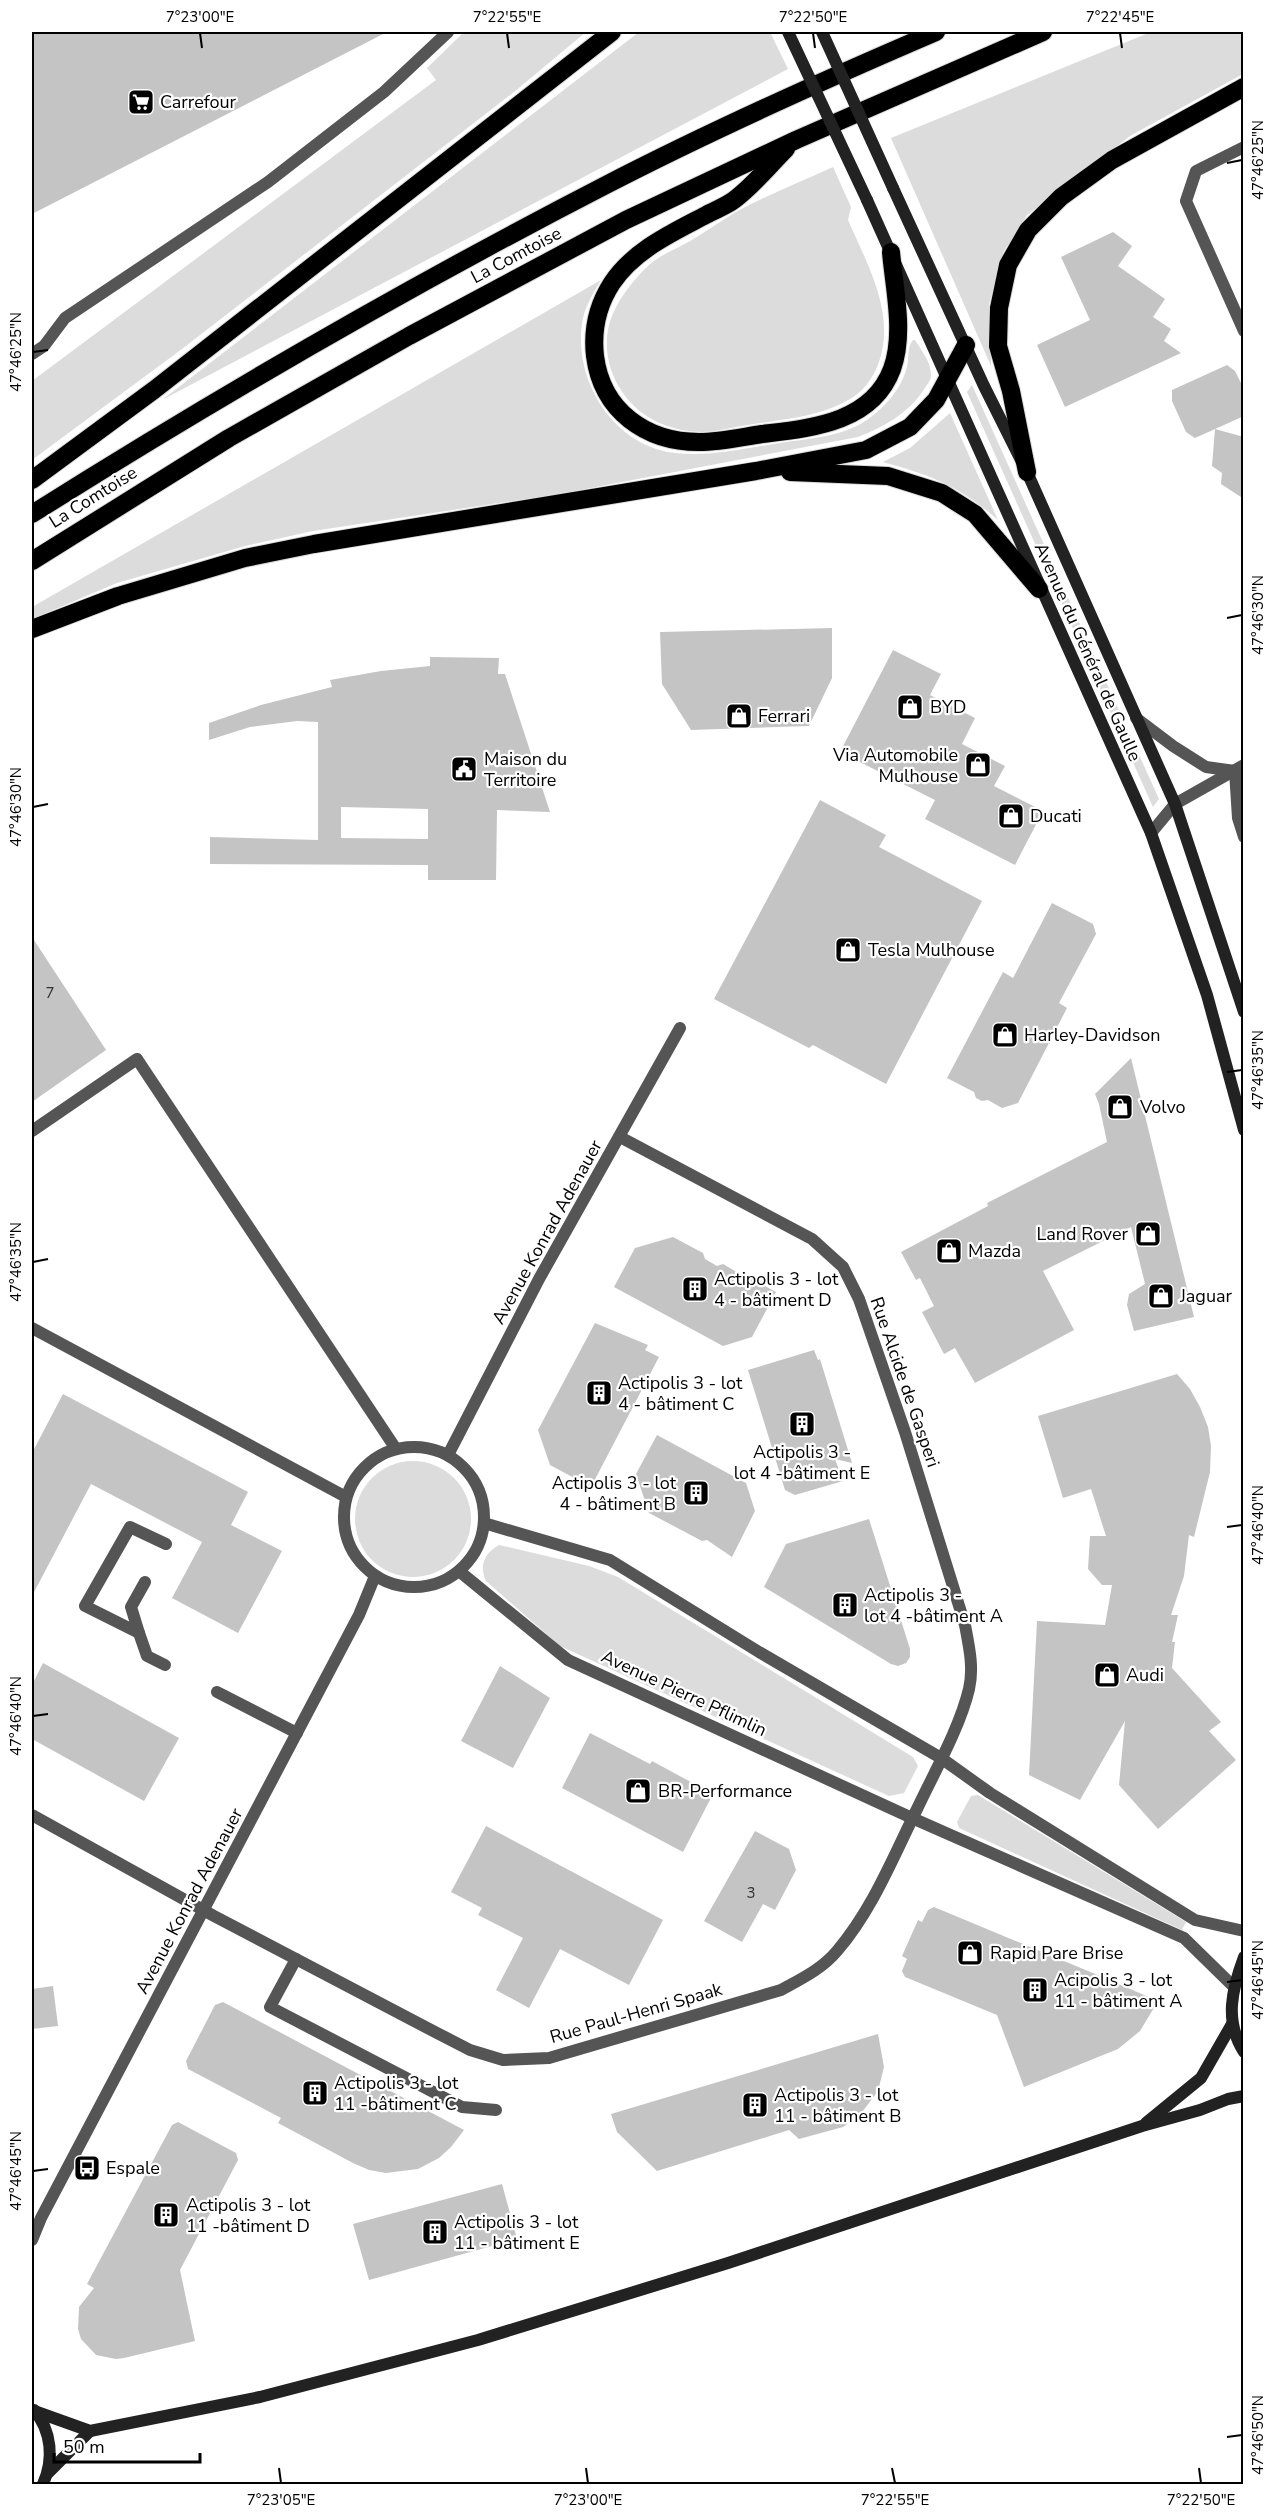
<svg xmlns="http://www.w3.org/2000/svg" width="1275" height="2516" font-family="'Nunito Sans',sans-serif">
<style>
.green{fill:#dcdcdc}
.building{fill:#c4c4c4;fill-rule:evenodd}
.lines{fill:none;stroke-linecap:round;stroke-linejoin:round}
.motorway-casing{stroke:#dbdbdb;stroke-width:20}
.service{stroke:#555;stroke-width:12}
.minor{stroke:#555;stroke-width:12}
.secondary{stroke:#222;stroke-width:12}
.motorway{stroke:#000;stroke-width:18}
.secondary-bridge{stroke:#222;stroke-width:12}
.ticks{fill:none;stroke:#000;stroke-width:2}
.labels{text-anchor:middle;stroke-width:4.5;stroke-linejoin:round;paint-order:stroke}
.number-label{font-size:15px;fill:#313131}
.poi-label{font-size:18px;fill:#000;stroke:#fff;text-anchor:start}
.street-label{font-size:18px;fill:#000;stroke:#fff}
.neatline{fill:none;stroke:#000;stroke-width:2}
.ticks-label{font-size:15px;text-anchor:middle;fill:#000}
</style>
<rect width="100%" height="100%" fill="#fff"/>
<g class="green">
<polygon points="464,32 586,32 514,92 182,349 32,460 32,381 436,80 427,68"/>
<polygon points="639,32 770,32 788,69 162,400"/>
<polygon points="1151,32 1243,32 1243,74 1130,136 1027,215 1004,251 989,304 991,366 891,138"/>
<path d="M833,167L851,207L848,220C867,264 896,313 879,362C875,374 866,388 856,395C825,417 784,419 747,425C733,427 717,432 702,432C689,432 674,429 662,424C624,409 599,366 609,325C615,303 632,281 649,265C660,255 678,248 692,240C706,231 720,222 734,213C765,196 800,182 833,167Z"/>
<path d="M601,280C594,292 586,305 583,318C571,377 612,446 675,453C709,457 746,448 780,443C811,438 845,437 871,417C886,406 901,388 906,370C910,360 906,348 913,340H915C921,350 931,362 931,374C932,380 926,386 923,391C907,414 884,427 858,437L559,494L313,531L245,546L117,583L32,619V607Z"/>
<polygon points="972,385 1159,799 1153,807 967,392"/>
<path d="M950,413L998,520C960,486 930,475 883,462L910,448Z"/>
<circle cx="413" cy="1519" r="58"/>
<path d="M499,1545L589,1566L618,1577L913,1757L918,1766L904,1793L889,1796L560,1646L486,1581C479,1566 484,1553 499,1545Z"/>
<polygon points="978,1795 1186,1922 1182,1930 959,1828 957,1822 971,1796"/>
</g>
<g class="building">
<polygon points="32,32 387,32 32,214"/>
<polygon points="1113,232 1132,246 1118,266 1165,299 1153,317 1171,329 1164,341 1181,353 1065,407 1037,345 1090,320 1061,257"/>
<polygon points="1227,365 1235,371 1244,389 1244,416 1195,438 1186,432 1172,401 1172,390"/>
<polygon points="1215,429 1244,437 1244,499 1221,484 1222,473 1212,466"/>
<polygon points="832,628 832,678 809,726 691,730 662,684 660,632"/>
<polygon points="893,650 941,674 930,695 975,718 962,744 1005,766 994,786 1043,811 1015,865 925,819 935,800 840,752"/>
<path d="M430,657L499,658L498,674H505L550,812L497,810L496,880H428V865L210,864V837L318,840V722L297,721L250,727L209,740V723L261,705L332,687L330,680L381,671L430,666ZM341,807L428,809V839L341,838Z"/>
<polygon points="820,800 886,835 879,847 982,901 886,1084 813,1045 809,1048 714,999"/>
<polygon points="1052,903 1093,924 1096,934 1059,1003 1067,1008 1018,1103 1002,1108 988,1100 982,1101 976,1098 974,1092 947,1078 1003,972 1013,978"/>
<polygon points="32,937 106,1050 32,1102"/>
<polygon points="1131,1058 1194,1317 1134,1331 1127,1305 1129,1294 1145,1284 1131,1227 1043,1271 1074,1330 975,1383 955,1348 944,1354 922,1312 934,1306 920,1278 916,1280 901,1252 988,1206 987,1203 1107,1142 1099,1104 1095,1094"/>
<polygon points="673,1237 703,1253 705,1259 717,1266 723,1264 735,1271 737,1283 750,1278 776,1292 752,1337 723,1346 614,1287 635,1248"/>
<polygon points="595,1323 648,1345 645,1350 659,1357 591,1487 550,1465 538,1430"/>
<polygon points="814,1350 818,1360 820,1359 852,1463 835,1459 843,1481 795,1495 785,1490 748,1370"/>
<polygon points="1177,1374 1190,1389 1200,1407 1208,1427 1211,1446 1210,1472 1194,1537 1189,1535 1184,1576 1171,1615 1178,1615 1172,1642 1175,1642 1172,1668 1221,1722 1209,1731 1236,1760 1158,1829 1119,1785 1125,1721 1080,1800 1029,1775 1037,1621 1105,1625 1112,1585 1102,1585 1088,1569 1090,1536 1106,1536 1091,1489 1063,1498 1038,1416"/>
<polygon points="63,1394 248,1492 231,1525 282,1551 238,1633 172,1598 202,1542 91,1484 32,1596 32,1453"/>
<polygon points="657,1435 746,1483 755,1511 732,1557 707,1540 702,1541 649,1513 636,1474"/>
<polygon points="869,1519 910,1649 910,1657 906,1663 898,1666 891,1664 764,1587 786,1544"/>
<polygon points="43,1663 179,1738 144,1801 32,1739 32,1685"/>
<polygon points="500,1666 550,1698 513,1768 461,1741"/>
<polygon points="590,1733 650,1764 652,1761 713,1794 683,1852 562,1788"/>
<polygon points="486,1826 663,1920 629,1985 560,1949 529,2008 496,1990 523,1938 478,1915 482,1908 451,1892"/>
<polygon points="755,1831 789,1849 796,1870 775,1910 763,1904 742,1942 704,1921"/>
<polygon points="934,1907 1100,1976 1158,2001 1140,2031 1118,2049 1024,2087 997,2015 905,1977 902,1971 907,1959 902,1956 918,1920 922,1922 928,1910"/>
<polygon points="53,1986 58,2026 32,2029 32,1989"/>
<polygon points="223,2002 464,2130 451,2147 439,2158 418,2169 386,2173 369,2170 353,2163 278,2123 281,2118 188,2069 186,2061 215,2005"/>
<polygon points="878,2034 884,2067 878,2091 859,2116 843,2127 799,2139 789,2130 657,2171 617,2132 611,2114"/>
<polygon points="178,2122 236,2153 238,2160 180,2270 195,2341 124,2358 116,2359 96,2355 81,2339 78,2329 79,2307 94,2288 87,2284 172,2125"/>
<polygon points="502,2184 517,2239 369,2280 353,2224"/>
</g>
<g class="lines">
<defs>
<g id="motorway">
<path d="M786,149C769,166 753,186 734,200C726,206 715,210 706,215C672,233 634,250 612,283C597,306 592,329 595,356C602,411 646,442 699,442C720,442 742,437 762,434C811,428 872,423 892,369C905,333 894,288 891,252"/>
<polyline points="790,472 888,476 942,493 975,514 1039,589"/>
<polyline points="1027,472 1011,391 998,346 999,308 1008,265 1028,230 1061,197 1112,160 1244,87"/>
<polyline points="32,480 154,390 612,32"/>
<path d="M32,514C218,397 408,287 604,186C712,130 824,80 936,32"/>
<polyline points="32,561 229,438 409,336 626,220 796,140 1043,32"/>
<polyline points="32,629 118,596 245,558 314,544 756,471 866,450 910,427 936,400 966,345"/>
</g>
</defs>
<use href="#motorway" class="motorway-casing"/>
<g class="service">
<polyline points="1244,147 1196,171 1186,201 1244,331"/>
<polyline points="32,354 44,346 65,318 268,182 384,92 448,32"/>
<polyline points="1235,771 1238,818 1244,837"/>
<polyline points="32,1131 137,1059 396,1449"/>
<polyline points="32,1328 346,1497"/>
<polyline points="145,1582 131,1607 139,1633 85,1606 130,1527 166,1544"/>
<polyline points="139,1633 147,1656 165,1665"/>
<polyline points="217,1692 297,1733"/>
<polyline points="296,1959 270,2007 462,2107 496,2110"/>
</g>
<g class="minor">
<polyline points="1136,718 1173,746 1206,767 1235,771"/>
<polyline points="1151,833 1175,804 1244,765"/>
<circle cx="414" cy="1517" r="70"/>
<polyline points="448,1455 539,1279 680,1028"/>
<polyline points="484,1523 610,1560 759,1652 941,1758 990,1793 1195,1920 1244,1931"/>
<polyline points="459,1571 568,1660 912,1818 1184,1938 1233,1986"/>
<path d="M32,1815L214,1916L437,2033L470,2050L503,2060L549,2058L781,1990C801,1979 822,1969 837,1951C873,1909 894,1855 918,1807C935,1771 960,1727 969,1689C974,1668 969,1646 965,1625L905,1432L859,1299L843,1267L812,1239L620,1137"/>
<polyline points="32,2240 41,2218 359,1615 375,1576"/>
</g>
<g class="secondary">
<polyline points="893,188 984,386 1027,472 1175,804 1244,1012"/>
<polyline points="867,200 1151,833 1207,995 1244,1130"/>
<path d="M1244,1957C1232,1989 1224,2021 1244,2052"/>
<polyline points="1146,2123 1201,2078 1232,2024"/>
<path d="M34,2410C52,2431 54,2460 43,2484"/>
<polyline points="37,2412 90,2431 260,2397 478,2340 728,2263 1142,2126 1200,2110 1228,2099 1244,2096"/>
<polyline points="48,2473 90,2431"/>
</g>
<use href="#motorway" class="motorway"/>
<g class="secondary-bridge">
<polyline points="788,32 867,200"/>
<polyline points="822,32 893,188"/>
</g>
</g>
<path class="ticks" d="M200,33L202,48M507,33L509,48M813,33L815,48M1120,33L1122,48M1227,163L1242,160M33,352L48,350M1227,618L1242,615M33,807L48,804M1227,1072L1242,1070M33,1262L48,1259M1227,1527L1242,1525M33,1716L48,1714M1227,1982L1242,1980M33,2171L48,2169M1227,2437L1242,2435M279,2468L281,2483M586,2468L588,2483M892,2468L895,2483M1199,2468L1201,2483"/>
<defs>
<symbol id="supermarket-square" viewBox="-11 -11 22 22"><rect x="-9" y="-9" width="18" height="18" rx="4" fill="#000" stroke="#fff"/><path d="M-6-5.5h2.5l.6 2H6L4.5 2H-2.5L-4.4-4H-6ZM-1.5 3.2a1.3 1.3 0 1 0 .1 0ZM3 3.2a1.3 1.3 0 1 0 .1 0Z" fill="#fff"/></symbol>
<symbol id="shop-square" viewBox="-11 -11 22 22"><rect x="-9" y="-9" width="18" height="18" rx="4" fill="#000" stroke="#fff"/><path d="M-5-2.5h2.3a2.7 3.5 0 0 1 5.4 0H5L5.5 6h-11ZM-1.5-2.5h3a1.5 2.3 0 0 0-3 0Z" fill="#fff"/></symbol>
<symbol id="civic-square" viewBox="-11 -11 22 22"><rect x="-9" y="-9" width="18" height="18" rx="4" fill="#000" stroke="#fff"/><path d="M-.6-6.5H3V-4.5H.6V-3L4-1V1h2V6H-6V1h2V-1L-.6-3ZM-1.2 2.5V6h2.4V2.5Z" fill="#fff"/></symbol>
<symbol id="building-square" viewBox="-11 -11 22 22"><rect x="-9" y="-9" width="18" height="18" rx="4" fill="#000" stroke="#fff"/><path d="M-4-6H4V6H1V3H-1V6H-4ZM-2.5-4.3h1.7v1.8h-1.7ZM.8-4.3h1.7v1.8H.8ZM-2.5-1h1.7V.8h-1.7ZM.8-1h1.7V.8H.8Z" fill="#fff"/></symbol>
<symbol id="bus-square" viewBox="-11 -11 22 22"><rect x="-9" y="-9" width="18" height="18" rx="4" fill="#000" stroke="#fff"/><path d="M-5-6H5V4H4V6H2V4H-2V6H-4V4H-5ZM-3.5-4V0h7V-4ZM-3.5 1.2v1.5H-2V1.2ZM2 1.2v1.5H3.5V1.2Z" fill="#fff"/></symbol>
</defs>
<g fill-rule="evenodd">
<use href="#supermarket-square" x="126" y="87" width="30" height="30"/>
<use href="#shop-square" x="895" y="692" width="30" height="30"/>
<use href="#shop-square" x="724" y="701" width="30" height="30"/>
<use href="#shop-square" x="963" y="750" width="30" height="30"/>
<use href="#civic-square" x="449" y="754" width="30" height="30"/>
<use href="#shop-square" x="996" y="801" width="30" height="30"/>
<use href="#shop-square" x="833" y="935" width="30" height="30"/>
<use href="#shop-square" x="990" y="1020" width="30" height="30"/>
<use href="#shop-square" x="1105" y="1092" width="30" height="30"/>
<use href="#shop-square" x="1133" y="1219" width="30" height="30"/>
<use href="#shop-square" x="934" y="1236" width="30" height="30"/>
<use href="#building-square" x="680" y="1274" width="30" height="30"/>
<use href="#shop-square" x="1146" y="1281" width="30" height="30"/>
<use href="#building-square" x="584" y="1378" width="30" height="30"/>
<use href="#building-square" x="787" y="1409" width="30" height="30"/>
<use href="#building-square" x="681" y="1478" width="30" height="30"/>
<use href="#building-square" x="830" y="1590" width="30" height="30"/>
<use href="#shop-square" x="1092" y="1660" width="30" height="30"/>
<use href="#shop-square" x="623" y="1776" width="30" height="30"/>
<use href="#shop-square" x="955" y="1938" width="30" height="30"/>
<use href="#building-square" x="1020" y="1975" width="30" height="30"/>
<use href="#building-square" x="300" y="2078" width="30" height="30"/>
<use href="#building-square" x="740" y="2090" width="30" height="30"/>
<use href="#bus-square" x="72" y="2153" width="30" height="30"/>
<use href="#building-square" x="151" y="2200" width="30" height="30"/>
<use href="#building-square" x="420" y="2217" width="30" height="30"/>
</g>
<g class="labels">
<g class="number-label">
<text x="50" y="998">7</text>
<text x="751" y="1898">3</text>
</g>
<g class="poi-label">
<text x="160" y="108">Carrefour</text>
<text x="930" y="713">BYD</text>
<text x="758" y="722">Ferrari</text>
<text x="958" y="761" text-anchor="end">Via Automobile<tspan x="958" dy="21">Mulhouse</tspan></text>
<text x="484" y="765">Maison du<tspan x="484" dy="21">Territoire</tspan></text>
<text x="1030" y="822">Ducati</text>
<text x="868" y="956">Tesla Mulhouse</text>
<text x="1024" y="1041">Harley-Davidson</text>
<text x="1140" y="1113">Volvo</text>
<text x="1128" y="1240" text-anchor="end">Land Rover</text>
<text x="968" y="1257">Mazda</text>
<text x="714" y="1285">Actipolis 3 - lot<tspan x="714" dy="21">4 - bâtiment D</tspan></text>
<text x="1180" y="1302">Jaguar</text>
<text x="618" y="1389">Actipolis 3 - lot<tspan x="618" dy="21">4 - bâtiment C</tspan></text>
<text x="802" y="1458" text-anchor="middle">Actipolis 3 -<tspan x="802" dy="21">lot 4 -bâtiment E</tspan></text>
<text x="676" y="1489" text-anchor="end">Actipolis 3 - lot<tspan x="676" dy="21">4 - bâtiment B</tspan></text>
<text x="864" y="1601">Actipolis 3 -<tspan x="864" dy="21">lot 4 -bâtiment A</tspan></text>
<text x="1126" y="1681">Audi</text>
<text x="658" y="1797">BR-Performance</text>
<text x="990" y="1959">Rapid Pare Brise</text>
<text x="1054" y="1986">Acipolis 3 - lot<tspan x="1054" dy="21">11 - bâtiment A</tspan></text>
<text x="334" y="2089">Actipolis 3 - lot<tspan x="334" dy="21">11 -bâtiment C</tspan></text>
<text x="774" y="2101">Actipolis 3 - lot<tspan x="774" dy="21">11 - bâtiment B</tspan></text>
<text x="106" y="2174">Espale</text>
<text x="186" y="2211">Actipolis 3 - lot<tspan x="186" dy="21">11 -bâtiment D</tspan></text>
<text x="454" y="2228">Actipolis 3 - lot<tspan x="454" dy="21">11 - bâtiment E</tspan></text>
</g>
<g class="street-label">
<text transform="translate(516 255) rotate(-28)" y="6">La Comtoise</text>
<text transform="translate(93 497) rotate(-32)" y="6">La Comtoise</text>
<text transform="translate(1088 652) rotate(66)" y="6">Avenue du Général de Gaulle</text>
<text transform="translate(547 1232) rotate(-61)" y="6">Avenue Konrad Adenauer</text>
<text transform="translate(905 1382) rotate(71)" y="6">Rue Alcide de Gasperi</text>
<text transform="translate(684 1693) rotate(25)" y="6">Avenue Pierre Pflimlin</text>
<text transform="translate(189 1901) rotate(-62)" y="6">Avenue Konrad Adenauer</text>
<text transform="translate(636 2013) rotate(-16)" y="6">Rue Paul-Henri Spaak</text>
</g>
</g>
<rect width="1275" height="2516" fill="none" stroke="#ffffff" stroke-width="66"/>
<path d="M54 2453v9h146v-9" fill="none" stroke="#000000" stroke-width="3"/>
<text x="63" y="2453" font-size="18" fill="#000000" stroke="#ffffff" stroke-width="4.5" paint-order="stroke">50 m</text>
<rect x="33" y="33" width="1209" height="2450" class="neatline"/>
<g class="ticks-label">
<text x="200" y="22">7°23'00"E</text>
<text x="507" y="22">7°22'55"E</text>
<text x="813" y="22">7°22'50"E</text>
<text x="1120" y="22">7°22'45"E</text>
<text transform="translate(1258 160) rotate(-90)" y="5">47°46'25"N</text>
<text transform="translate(16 352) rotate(-90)" y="5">47°46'25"N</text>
<text transform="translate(1258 615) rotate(-90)" y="5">47°46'30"N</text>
<text transform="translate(16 807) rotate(-90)" y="5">47°46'30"N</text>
<text transform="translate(1258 1070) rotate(-90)" y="5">47°46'35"N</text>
<text transform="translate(16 1262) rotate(-90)" y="5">47°46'35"N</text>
<text transform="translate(1258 1525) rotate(-90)" y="5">47°46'40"N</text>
<text transform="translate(16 1716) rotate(-90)" y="5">47°46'40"N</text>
<text transform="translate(1258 1980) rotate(-90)" y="5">47°46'45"N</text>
<text transform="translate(16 2171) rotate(-90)" y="5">47°46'45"N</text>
<text transform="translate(1258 2435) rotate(-90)" y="5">47°46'50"N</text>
<text x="281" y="2505">7°23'05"E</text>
<text x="588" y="2505">7°23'00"E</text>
<text x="895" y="2505">7°22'55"E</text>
<text x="1201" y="2505">7°22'50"E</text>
</g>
</svg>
